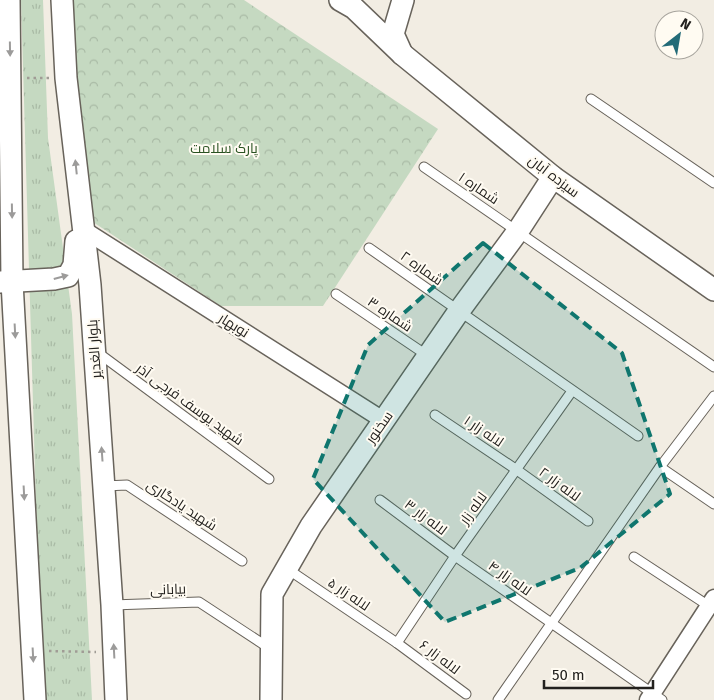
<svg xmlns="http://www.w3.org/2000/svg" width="714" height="700" font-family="'Fira Sans',Cairo,sans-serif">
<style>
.grass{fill:url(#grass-tufts)}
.forest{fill:url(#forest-crowns)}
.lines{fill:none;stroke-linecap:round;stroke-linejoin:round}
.service-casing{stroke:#68635b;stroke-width:11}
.minor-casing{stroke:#68635b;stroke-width:19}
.tertiary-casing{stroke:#68635b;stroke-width:24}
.path{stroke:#a09c95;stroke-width:2.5;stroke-dasharray:2.5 4;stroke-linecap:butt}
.service{stroke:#fff;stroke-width:9}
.minor{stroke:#fff;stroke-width:16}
.tertiary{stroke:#fff;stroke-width:21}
.oneway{fill:#9c9b9a}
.marked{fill:#0f766e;fill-opacity:0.2;stroke:#0f766e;stroke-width:4;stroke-dasharray:10 6;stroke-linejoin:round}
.labels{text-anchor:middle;stroke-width:4;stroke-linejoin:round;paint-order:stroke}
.park-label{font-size:14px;fill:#295221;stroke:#fffbf2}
.street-label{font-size:14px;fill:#23211e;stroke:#fffbf2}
</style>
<defs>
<pattern id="grass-tufts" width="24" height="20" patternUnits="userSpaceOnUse" patternTransform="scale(1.25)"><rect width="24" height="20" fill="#c5d9c1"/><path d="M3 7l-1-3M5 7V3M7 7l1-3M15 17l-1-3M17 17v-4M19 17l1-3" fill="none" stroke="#a9baa5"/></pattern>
<pattern id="forest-crowns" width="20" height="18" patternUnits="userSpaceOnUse" patternTransform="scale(1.25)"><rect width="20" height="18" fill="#c5d9c1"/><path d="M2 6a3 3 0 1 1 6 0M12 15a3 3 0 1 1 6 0" fill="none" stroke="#a9baa5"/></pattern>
</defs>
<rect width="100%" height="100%" fill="#f2ede3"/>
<polygon class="grass" points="21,0 43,0 48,138 72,314 92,700 46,700 39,605"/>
<polygon class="forest" points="67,0 244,0 438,129 323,306 221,306 70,207"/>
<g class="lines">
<defs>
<g id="service">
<polyline points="591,99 714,183"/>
<polyline points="424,167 714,367"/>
<polyline points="369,248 638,436"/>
<polyline points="336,294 428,356"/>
<polyline points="97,352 269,479"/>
<polyline points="435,415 517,470 588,521"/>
<polyline points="660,467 714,504"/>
<polyline points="104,486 127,485 242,561"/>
<polyline points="380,500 455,556 662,700"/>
<polyline points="634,557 712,608"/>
<polyline points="286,568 397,643 466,694"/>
<polyline points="112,605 199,602 269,648"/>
<polyline points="397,643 455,556 572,391"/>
<polyline points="498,700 660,467 714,396"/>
</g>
<g id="minor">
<polyline points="84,230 383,420"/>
<polyline points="648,700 714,598"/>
</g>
<g id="tertiary">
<polyline points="9,0 12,282 35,700"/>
<polyline points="62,0 66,78 90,285 112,605 116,700"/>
<polyline points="340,0 354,8 402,54 553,177 714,290"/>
<polyline points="402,54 393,34 403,0"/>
<polyline points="0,282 54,279 68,276 74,265 76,241"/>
<polyline points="271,700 272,594 311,526 459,311 518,231 553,177"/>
</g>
</defs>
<use href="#service" class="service-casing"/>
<use href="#minor" class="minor-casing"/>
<use href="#tertiary" class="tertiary-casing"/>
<g class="path">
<polyline points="27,78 49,78"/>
<polyline points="49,651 96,652"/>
</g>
<use href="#service" class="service"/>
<use href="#minor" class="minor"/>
<use href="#tertiary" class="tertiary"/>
</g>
<defs><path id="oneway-solid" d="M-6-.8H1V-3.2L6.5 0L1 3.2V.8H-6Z" transform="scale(1.25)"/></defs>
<g class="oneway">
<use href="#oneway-solid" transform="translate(10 49) rotate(89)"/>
<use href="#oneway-solid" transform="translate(76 167) rotate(-96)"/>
<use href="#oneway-solid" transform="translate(12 211) rotate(89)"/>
<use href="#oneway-solid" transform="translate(61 277) rotate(-15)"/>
<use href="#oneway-solid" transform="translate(15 331) rotate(87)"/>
<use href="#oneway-solid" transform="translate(102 454) rotate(-94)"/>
<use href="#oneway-solid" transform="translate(24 493) rotate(87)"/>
<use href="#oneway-solid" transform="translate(114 651) rotate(-93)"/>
<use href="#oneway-solid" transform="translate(33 655) rotate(87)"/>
</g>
<path class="marked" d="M483,243L622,353L670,494L580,568L445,622L313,479L368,345Z"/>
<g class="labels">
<g class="park-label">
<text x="224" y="153">پارک سلامت</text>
</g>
<g class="street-label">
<text transform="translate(554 176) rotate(37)" y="5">سیزده آبان</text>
<text transform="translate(479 188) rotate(34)" y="5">شماره ۱</text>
<text transform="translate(422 268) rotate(35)" y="5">شماره ۲</text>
<text transform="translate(390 314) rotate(34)" y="5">شماره ۳</text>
<text transform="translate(234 325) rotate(32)" y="5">نوبهار</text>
<text transform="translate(94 349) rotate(-94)" y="5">بلوار الغدیر</text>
<text transform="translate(190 404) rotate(36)" y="5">شهید یوسف فرجی آذر</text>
<text transform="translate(379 427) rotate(-55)" y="5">سخنور</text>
<text transform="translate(484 431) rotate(34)" y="5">لاله زار ۱</text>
<text transform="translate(560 484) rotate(36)" y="5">لاله زار ۲</text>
<text transform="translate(182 505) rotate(33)" y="5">شهید یادگاری</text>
<text transform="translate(473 508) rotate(-54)" y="5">لاله زار</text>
<text transform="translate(426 517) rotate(37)" y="5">لاله زار ۳</text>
<text transform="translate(510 578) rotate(35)" y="5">لاله زار ۴</text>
<text transform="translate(168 589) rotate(-2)" y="5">بیابانی</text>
<text transform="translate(349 594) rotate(34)" y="5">لاله زار ۵</text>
<text transform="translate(440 657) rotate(37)" y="5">لاله زار ۶</text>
</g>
</g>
<g transform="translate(679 35) rotate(31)"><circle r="24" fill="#fffbf2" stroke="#a7a49d"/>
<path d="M0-4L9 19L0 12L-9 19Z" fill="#236b78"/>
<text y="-8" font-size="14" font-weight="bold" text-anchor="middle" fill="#23211e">N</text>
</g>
<path d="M544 680v8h109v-8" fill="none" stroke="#23211e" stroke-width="2.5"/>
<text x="552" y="680" font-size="15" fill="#23211e" stroke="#fffbf2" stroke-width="4" paint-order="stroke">50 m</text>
</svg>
